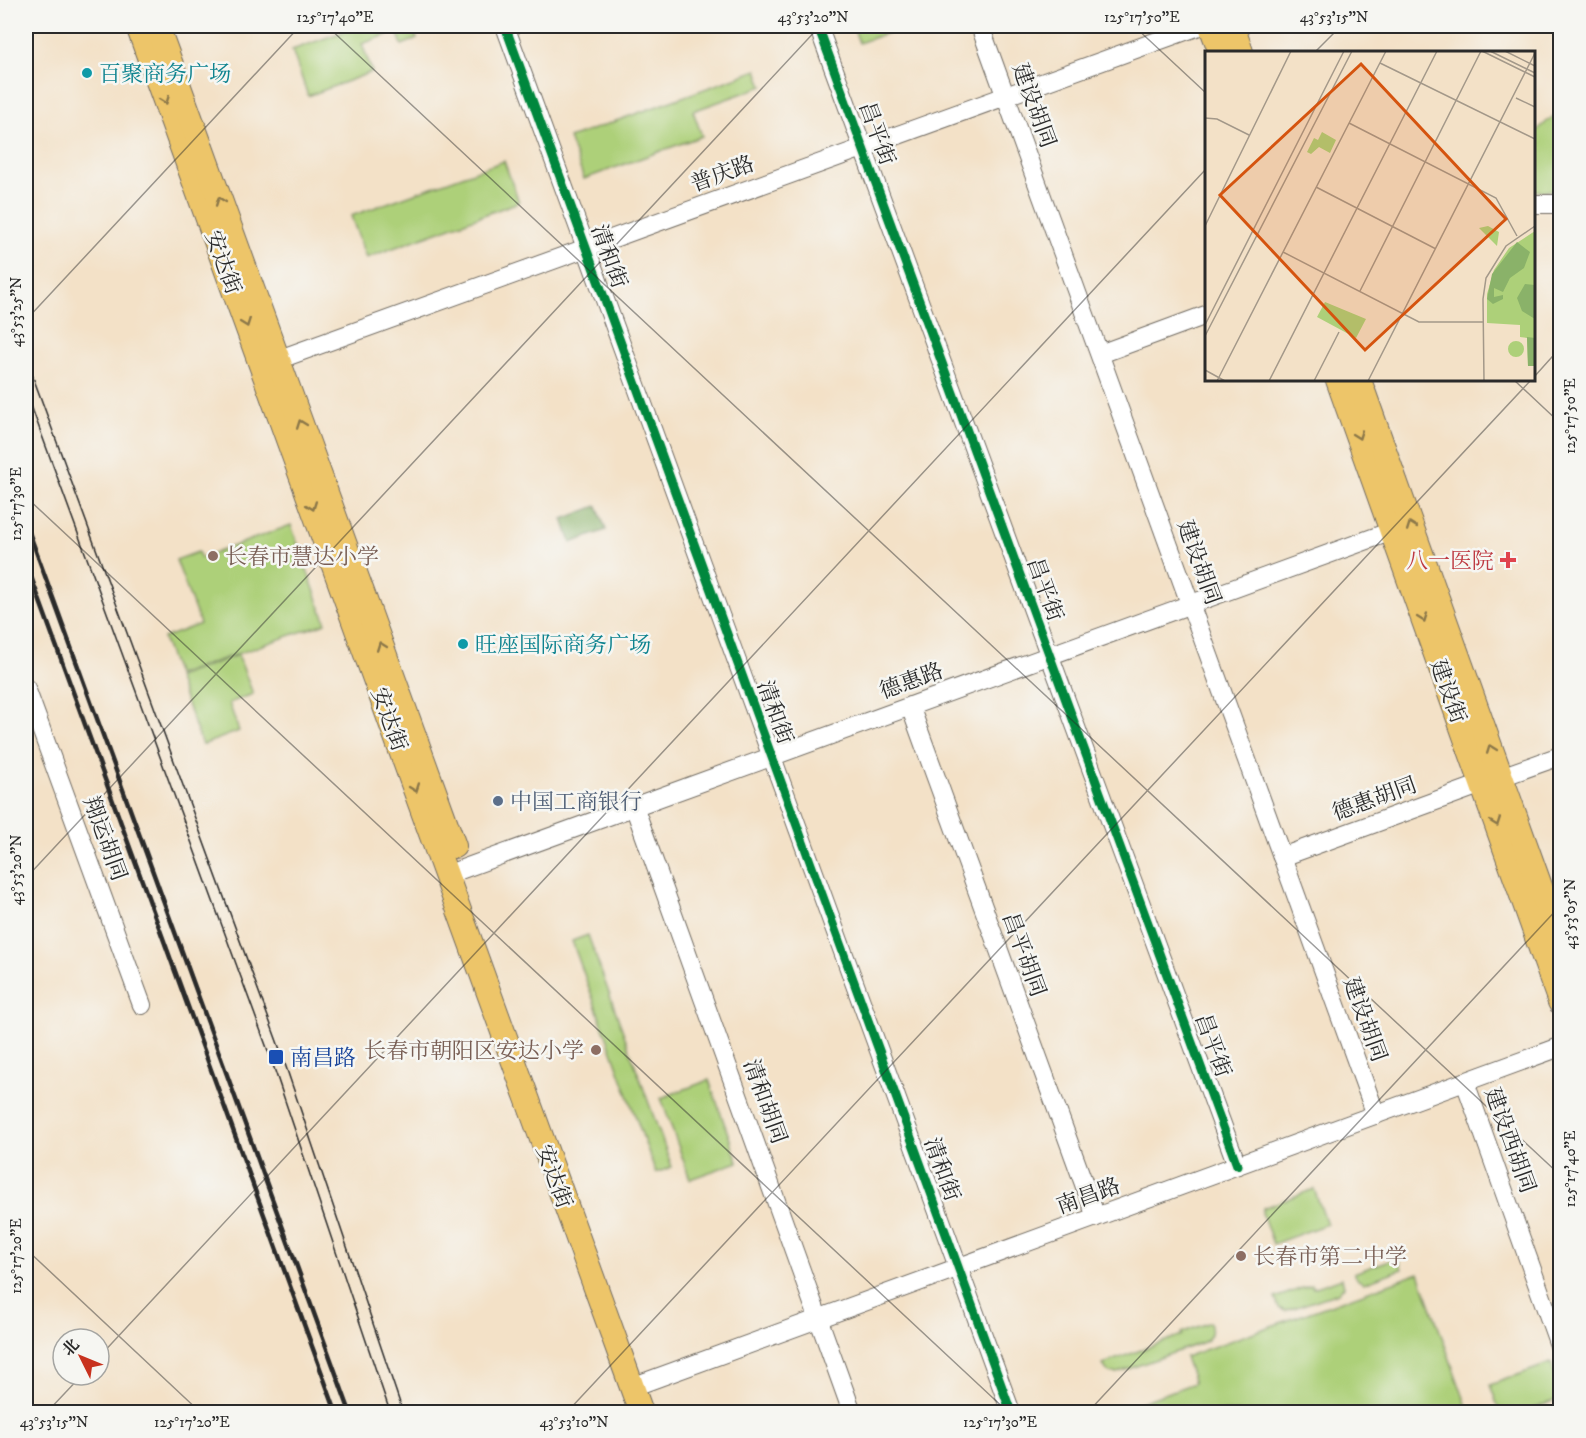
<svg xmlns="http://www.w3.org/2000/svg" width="1586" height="1438" font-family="'IM FELL DW Pica','Noto Serif SC',serif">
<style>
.green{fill:#add079;stroke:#6c7e52;stroke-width:1.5}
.forest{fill:#8ab269;stroke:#5a6e4a;stroke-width:1.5}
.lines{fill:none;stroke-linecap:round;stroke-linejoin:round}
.minor-casing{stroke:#716b62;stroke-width:20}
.major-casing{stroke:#716b62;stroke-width:26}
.minor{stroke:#fff;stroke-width:18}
.major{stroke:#edc569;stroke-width:24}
.tram{stroke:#2b2b2b;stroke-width:1.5}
.rail{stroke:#2b2b2b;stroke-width:4.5}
.cycleway-casing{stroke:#f6f6f2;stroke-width:13}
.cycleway{stroke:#00873e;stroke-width:9}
.oneway{stroke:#8c784a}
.ticks{fill:none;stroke:#2b2b2b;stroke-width:1.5;stroke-opacity:0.45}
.culture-dot{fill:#0f9aa8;stroke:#f6f6f2;stroke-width:2}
.education-dot{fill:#8d6e63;stroke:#f6f6f2;stroke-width:2}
.health-dot{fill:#e0444e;stroke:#f6f6f2;stroke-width:2}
.service-dot{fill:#5c6f8a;stroke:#f6f6f2;stroke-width:2}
.transit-dot{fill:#1a4fb4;stroke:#f6f6f2;stroke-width:2}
.labels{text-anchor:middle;stroke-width:5;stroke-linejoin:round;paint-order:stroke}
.culture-label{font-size:22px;fill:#0d838f;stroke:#f6f6f2;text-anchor:start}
.street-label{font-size:22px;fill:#2b2b2b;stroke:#f6f6f2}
.education-label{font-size:22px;fill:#785e54;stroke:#f6f6f2;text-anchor:start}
.health-label{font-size:22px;fill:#be3a42;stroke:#f6f6f2;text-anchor:end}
.service-label{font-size:22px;fill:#4e5e75;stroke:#f6f6f2;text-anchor:start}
.transit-label{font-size:22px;fill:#164399;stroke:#f6f6f2;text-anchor:start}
.inset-road{fill:none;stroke:#a39889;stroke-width:1.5}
.view{fill:#d5540f;fill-opacity:0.15;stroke:#d5540f;stroke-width:3}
.inset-edge{fill:none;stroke:#2b2b2b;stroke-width:3}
.neatline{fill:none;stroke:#2b2b2b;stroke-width:2}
.ticks-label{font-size:15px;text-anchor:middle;fill:#2b2b2b}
</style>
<rect width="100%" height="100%" fill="#f6f6f2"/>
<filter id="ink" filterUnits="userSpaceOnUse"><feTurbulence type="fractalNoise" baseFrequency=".0167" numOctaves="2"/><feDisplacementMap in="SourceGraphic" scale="12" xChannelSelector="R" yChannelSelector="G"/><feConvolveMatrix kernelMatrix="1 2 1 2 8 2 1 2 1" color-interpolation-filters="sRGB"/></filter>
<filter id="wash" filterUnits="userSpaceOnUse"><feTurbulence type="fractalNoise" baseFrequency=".008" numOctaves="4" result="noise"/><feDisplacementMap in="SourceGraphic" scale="24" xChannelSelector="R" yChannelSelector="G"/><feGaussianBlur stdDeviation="1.35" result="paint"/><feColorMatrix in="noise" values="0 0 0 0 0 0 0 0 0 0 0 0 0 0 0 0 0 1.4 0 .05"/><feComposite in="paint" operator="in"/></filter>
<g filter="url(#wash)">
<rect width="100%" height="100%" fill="#f3e1c7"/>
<g class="green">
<polygon points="359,26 412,26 417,39 402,45 397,31 362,44 372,72 308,96 292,50"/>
<polygon points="853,26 907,26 859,43"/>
<polygon points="757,70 763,86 693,111 702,136 584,179 569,138"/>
<polygon points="1560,112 1560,190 1534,191 1534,133 1550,119"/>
<polygon points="504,161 519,202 366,258 351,216"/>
<polygon points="291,525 326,623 177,675 163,638 200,624 176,560 198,552 201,558"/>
<polygon points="238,655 253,694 229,703 239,731 202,745 177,677"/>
<polygon points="588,935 672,1167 656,1173 572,941"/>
<polygon points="709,1080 738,1162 690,1179 661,1098"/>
<polygon points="1314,1189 1327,1224 1273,1244 1262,1213 1263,1208"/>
<polygon points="1398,1257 1402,1269 1364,1283 1358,1280 1354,1273"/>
<polygon points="1419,1273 1469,1412 1114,1412 1194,1383 1185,1357"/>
<polygon points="1342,1278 1344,1286 1338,1293 1285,1311 1279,1308 1275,1298 1311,1285 1313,1288"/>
<path d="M1210,1322C1213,1331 1212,1337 1204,1342L1117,1373C1109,1374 1106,1371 1103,1364L1182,1335L1181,1333Z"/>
<polygon points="1551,1363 1560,1390 1560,1399 1524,1412 1500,1412 1490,1385"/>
</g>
<polygon class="forest" points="597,506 606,530 571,543 563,519"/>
</g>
<g filter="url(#ink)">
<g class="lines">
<defs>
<g id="minor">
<polyline points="505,26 1011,1412"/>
<polyline points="818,26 1237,1165"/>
<polyline points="980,26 1376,1115"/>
<polyline points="1534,204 1560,204"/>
<polyline points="1100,354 1206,315"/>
<polyline points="266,364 1199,26"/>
<polyline points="26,688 142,1005"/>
<polyline points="910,706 1096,1217"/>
<polyline points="1501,777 1560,756"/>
<polyline points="634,806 852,1412"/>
<polyline points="1282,857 1482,784"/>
<polyline points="446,875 1392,531"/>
<polyline points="1465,1082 1560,1348"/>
<polyline points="632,1387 1560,1047"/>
</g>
<g id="major">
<polyline points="138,26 641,1412"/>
<polyline points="157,26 454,846"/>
<polyline points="1211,26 1221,52"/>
<polyline points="1232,26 1241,52"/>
<polyline points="1338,380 1560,1002"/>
<polyline points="1359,380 1560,942"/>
</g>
</defs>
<use href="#minor" class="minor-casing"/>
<use href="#major" class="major-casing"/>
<use href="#minor" class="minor"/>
<use href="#major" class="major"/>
<g class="tram">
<polyline points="26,358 282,1055 403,1412"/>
<polyline points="26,392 271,1059 390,1412"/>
</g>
<g class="rail">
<polyline points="26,524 350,1412"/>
<polyline points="26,563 336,1412"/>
</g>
<defs>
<g id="cycleway">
<polyline points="505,26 1011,1412"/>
<polyline points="818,26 1237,1165"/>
</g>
</defs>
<use href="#cycleway" class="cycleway-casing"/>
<use href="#cycleway" class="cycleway"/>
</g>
<defs><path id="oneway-chevron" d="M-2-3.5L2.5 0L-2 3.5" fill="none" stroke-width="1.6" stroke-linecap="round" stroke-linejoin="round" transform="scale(1.5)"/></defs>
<g class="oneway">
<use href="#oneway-chevron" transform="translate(165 100) rotate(70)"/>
<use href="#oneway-chevron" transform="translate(220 201) rotate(-110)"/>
<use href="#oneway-chevron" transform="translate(246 323) rotate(70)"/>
<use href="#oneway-chevron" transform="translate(301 424) rotate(-110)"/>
<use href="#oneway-chevron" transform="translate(1358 435) rotate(70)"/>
<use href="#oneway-chevron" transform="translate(312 506) rotate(70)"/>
<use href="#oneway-chevron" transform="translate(1411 526) rotate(-110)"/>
<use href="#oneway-chevron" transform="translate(1423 618) rotate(70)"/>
<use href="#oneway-chevron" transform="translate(381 646) rotate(-110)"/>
<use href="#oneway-chevron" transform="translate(1491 749) rotate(-110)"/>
<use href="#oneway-chevron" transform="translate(415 788) rotate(70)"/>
<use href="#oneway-chevron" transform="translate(1496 822) rotate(70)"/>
</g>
</g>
<path class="ticks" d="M327,26L1560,1175M1134,26L1206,93M1315,52L1341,26M26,320L300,26M1534,377L1560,348M1514,380L1560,423M26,497L1008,1412M26,878L820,26M26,1249L200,1412M99,1357L1206,169M47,1412L82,1375M567,1412L1531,380M1088,1412L1560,906"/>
<g class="culture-dot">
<circle cx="87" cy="73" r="6"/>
<circle cx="463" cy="644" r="6"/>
</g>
<g class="education-dot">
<circle cx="213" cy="556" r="6"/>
<circle cx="596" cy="1050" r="6"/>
<circle cx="1241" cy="1256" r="6"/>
</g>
<path class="health-dot" d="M1505 551h6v6h6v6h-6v6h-6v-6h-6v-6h6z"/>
<circle class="service-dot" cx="498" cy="801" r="6"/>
<rect class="transit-dot" x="268" y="1049" width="16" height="16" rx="3"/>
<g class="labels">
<g class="culture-label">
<text x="99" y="81">百聚商务广场</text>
<text x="475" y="652">旺座国际商务广场</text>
</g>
<g class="street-label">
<text transform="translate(1035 105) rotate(70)" y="8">建设胡同</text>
<text transform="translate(878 133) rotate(70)" y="8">昌平街</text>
<text transform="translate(722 173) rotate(-20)" y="8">普庆路</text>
<text transform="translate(610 256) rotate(70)" y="8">清和街</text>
<text transform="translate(224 262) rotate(70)" y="8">安达街</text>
<text transform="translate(1200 562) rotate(70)" y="8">建设胡同</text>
<text transform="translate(1046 589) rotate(70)" y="8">昌平街</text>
<text transform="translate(911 680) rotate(-20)" y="8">德惠路</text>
<text transform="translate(1449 691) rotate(70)" y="8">建设街</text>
<text transform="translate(776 712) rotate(70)" y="8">清和街</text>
<text transform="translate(390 719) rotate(70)" y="8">安达街</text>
<text transform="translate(1374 798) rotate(-20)" y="8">德惠胡同</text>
<text transform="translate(106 838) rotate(70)" y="8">翔运胡同</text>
<text transform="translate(1025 954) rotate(70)" y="8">昌平胡同</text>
<text transform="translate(1366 1019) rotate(70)" y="8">建设胡同</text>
<text transform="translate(1214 1045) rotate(70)" y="8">昌平街</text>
<text transform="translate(766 1101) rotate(70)" y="8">清和胡同</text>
<text transform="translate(1511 1140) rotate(70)" y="8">建设西胡同</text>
<text transform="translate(943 1169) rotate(70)" y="8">清和街</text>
<text transform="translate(555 1176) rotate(70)" y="8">安达街</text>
<text transform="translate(1088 1195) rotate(-20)" y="8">南昌路</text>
</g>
<g class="education-label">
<text x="225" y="564">长春市慧达小学</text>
<text x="584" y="1058" text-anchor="end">长春市朝阳区安达小学</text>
<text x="1253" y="1264">长春市第二中学</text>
</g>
<g class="health-label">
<text x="1494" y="568">八一医院</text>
</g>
<g class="service-label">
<text x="510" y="809">中国工商银行</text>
</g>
<g class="transit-label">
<text x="290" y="1065">南昌路</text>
</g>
</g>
<g transform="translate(1205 51)">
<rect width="330" height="330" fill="#f3e1c7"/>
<path d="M117,81L131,89L125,102L114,96L106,103L102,101L109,87L113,89ZM283,175L294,181L292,195L274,177ZM330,180V315H323L322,287L315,286V274L282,272V243L289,219L304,197ZM120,251L161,268L151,287L112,266ZM303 298a8 8 0 1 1 16 0a8 8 0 1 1-16 0Z" fill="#add079"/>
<path d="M312,191L325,201L319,217L305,227L298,241L289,237V246L298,244V248L288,253L282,248L287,223ZM320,233L330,234V268L317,260L312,247ZM322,286L330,287V315H323Z" fill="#8ab269"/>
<path class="inset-road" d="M277,0L330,26M285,0L330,22M300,0L330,15M175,12L330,88M311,47L330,56M0,67L12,68L44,84M144,72L291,147L312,185M111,136L231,198M0,175L86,0M78,201L214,271H278M155,240L276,0M0,274L139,0M0,285L147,0M0,319L20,330M12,330L181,0M64,330L232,0M109,330L134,281M163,330L330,2M279,330L278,248L281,227L301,195L330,175"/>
<path class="view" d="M156,13L301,168L160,299L15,144Z"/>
<rect width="330" height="330" class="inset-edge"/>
</g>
<rect width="1586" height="1438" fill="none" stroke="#f6f6f2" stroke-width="66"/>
<g transform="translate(81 1357) rotate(313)"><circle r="28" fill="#f6f6f2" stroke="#a5a5a2" stroke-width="1.5"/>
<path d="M0-4.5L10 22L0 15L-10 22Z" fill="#c8321e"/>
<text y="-9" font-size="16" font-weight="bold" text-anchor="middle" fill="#2b2b2b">北</text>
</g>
<rect x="33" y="33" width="1520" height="1372" class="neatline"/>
<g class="ticks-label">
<text x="335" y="22">125°17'40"E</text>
<text x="813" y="22">43°53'20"N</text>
<text x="1142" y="22">125°17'50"E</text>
<text x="1334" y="22">43°53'15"N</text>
<text transform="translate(16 312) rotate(-90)" y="5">43°53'25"N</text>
<text transform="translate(1570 416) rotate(-90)" y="5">125°17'50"E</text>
<text transform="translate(16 504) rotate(-90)" y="5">125°17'30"E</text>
<text transform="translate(16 870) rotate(-90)" y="5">43°53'20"N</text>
<text transform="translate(1570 914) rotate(-90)" y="5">43°53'05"N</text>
<text transform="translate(1570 1169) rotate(-90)" y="5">125°17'40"E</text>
<text transform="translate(16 1256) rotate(-90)" y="5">125°17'20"E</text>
<text x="54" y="1427">43°53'15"N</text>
<text x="192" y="1427">125°17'20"E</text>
<text x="574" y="1427">43°53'10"N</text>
<text x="1000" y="1427">125°17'30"E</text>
</g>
</svg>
